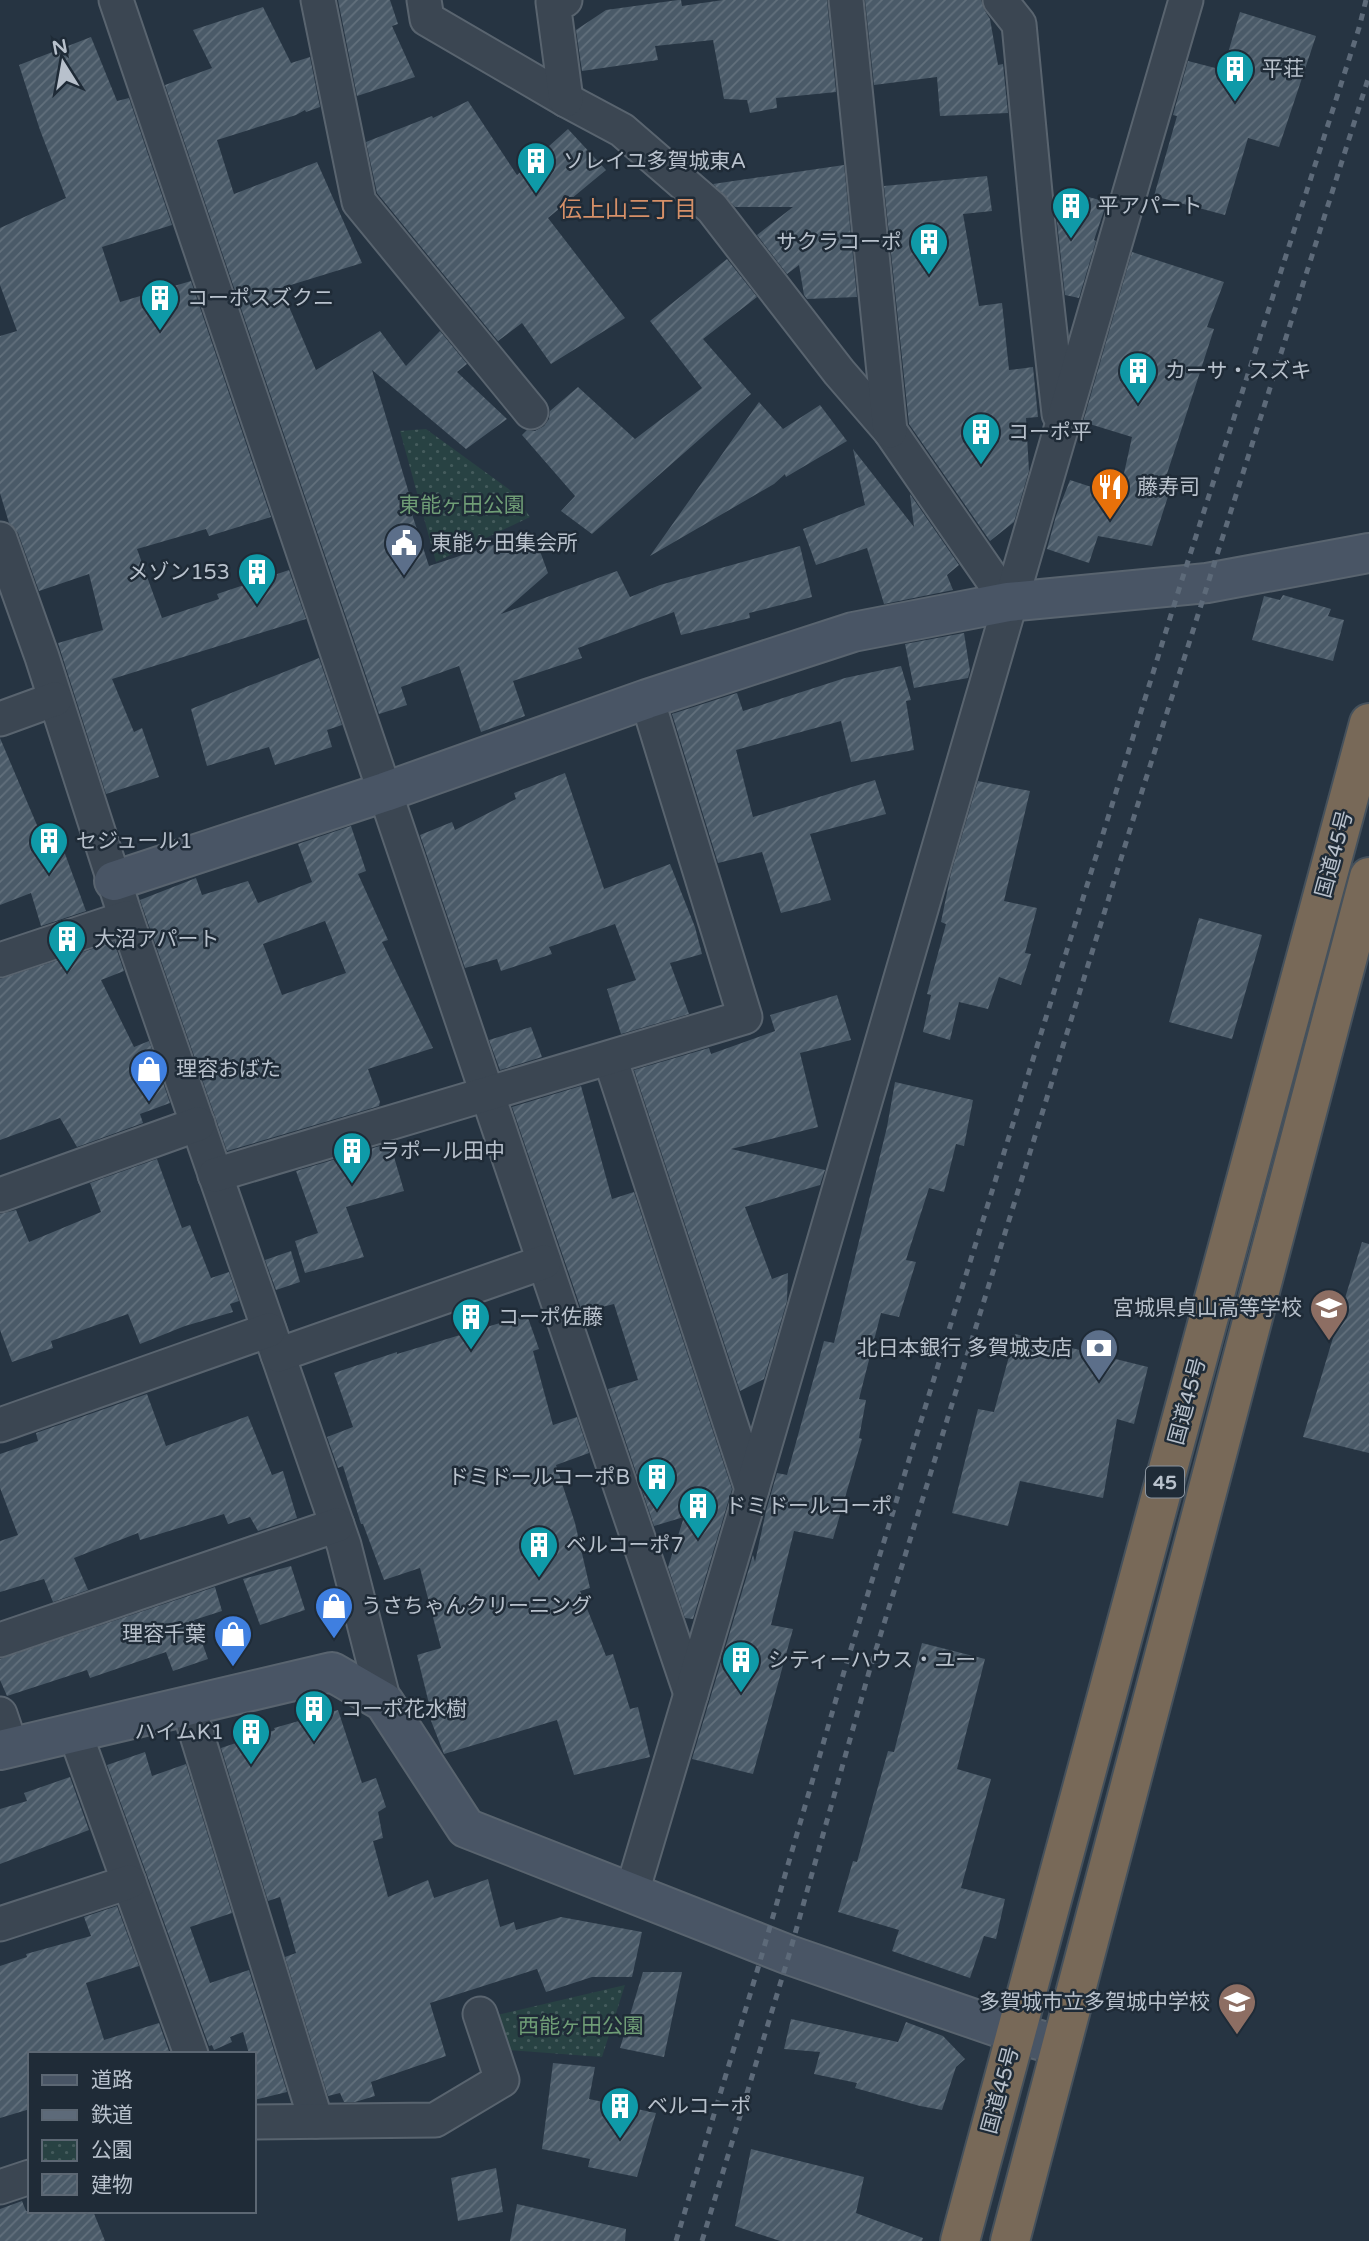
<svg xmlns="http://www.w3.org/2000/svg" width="1369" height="2241" font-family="'Varela Round','Noto Sans JP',sans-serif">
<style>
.park{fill:url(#park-dots)}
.building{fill:url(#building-hatch);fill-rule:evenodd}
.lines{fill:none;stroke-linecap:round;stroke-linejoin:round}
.street-casing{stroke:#59646f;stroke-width:37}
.secondary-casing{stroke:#59646f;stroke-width:42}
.highway-casing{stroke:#45515c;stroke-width:42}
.street{stroke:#3b4652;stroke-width:33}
.secondary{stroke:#495565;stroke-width:38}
.highway{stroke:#786958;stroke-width:38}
.rail{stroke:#5d6a79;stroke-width:5;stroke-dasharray:7 7;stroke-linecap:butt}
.labels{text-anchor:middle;stroke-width:5;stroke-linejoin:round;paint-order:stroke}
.shield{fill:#1f2b37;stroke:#8a949f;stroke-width:2}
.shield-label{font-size:19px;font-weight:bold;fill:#b8c1cc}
.poi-label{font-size:21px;fill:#b8c1cc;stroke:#1f2b37;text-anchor:start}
.park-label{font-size:21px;fill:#6f9d76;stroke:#1f2b37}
.street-label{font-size:21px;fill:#b8c1cc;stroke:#1f2b37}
.neighbourhood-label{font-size:23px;fill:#d69068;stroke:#1f2b37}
</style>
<defs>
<pattern id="park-dots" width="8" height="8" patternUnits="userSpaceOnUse" patternTransform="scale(1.75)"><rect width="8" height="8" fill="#284243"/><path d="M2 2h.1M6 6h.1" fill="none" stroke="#455c5d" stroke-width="1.8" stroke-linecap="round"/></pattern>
<pattern id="building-hatch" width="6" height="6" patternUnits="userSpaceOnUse" patternTransform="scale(1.75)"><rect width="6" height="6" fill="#4a5a68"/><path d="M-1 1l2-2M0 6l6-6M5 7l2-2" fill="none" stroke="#62707c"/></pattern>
</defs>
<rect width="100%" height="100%" fill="#263442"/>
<g class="park">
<polygon points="426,429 514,493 530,517 436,562 400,431"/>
<polygon points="625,1985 602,2057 507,2050 493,2016"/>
</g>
<g class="building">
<polygon points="338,0 390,0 398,24 392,26 415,77 357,96"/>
<polygon points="678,0 681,0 682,6 723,0 827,0 836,92 776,98 777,108 750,113 747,100 724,99 713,40 655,46 658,60 582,71 576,30 606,10"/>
<polygon points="865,0 981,0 985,11 990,19 998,65 1003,64 1008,113 940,116 937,77 874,85"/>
<polygon points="263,7 291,63 310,57 320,107 306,112 305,110 296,115 217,140 234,194 317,162 362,263 281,288 316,370 380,331 406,366 440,331 467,364 457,372 507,419 466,449 372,370 414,510 411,511 429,566 533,532 548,573 501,614 617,571 630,597 660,585 800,546 812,597 749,613 750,618 681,635 674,612 578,648 582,658 513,681 525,716 481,732 459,666 401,687 407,705 379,714 165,85 212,68 193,30"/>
<polygon points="1240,12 1316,36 1279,147 1248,138 1225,215 1154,196 1177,116 1173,115 1188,61 1223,70"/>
<polygon points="91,37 117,101 129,98 172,225 102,247 120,302 191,281 271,517 209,536 206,529 137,549 162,618 219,599 217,594 289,570 306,619 112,679 134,732 142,728 159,777 106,794 58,643 103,630 89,574 39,591 18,533 9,523 0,493 0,336 17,331 0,285 0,228 66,198 40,130 19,65"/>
<polygon points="468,101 517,175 568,129 606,170 548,218 625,318 551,364 522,323 498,341 377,193 366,142 432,116 433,118"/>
<polygon points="844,165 857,297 807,299 804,295 799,265 787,274 757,235 793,207 735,207 713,184"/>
<polygon points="987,176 992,211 963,214 979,306 1002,303 1009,370 1033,367 1038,417 1026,418 1029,471 1014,522 990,541 909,424 884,186"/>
<polygon points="1062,190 1107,202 1094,240 1096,241 1079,298 1065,295 1055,203"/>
<polygon points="1132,252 1224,282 1207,327 1214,329 1164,483 1172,484 1152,546 1098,536 1089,563 1047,549 1056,516 1070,480 1119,496 1132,437 1083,422"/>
<polygon points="727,259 757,297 703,339 751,394 592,534 561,511 575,496 522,435 527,430 535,431 544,426 549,419 550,411 578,387 635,439 702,388 650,321"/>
<polygon points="759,402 783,429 820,405 847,441 786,477 785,474 774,484 650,556"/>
<polygon points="853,449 914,527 910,494 959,565 947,575 953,590 884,604 867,548 816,565 803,529 865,505"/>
<polygon points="1283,595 1331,609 1328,616 1344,620 1333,661 1252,640 1264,596 1280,600"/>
<polygon points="964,633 970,671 968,678 914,688 905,644"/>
<polygon points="319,658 342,725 327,730 332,747 275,765 269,747 207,766 191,709"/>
<polygon points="901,666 911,700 906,701 914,750 851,762 841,721 736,750 753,817 875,780 886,814 810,834 831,900 781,913 762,852 718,863 672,714 737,693 743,711 845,678"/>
<polygon points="0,738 42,837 57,832 86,911 41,926 31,893 0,905"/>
<polygon points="565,773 604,889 670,864 695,927 702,954 670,963 689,1014 621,1034 607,989 636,980 615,924 549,947 552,954 501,971 497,959 465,968 420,835 452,822 455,830 516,799 514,793"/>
<polygon points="978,781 1030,791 1004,901 1037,908 1025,953 1031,954 1021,985 999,977 988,1009 959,1002 950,1040 923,1032 931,995 927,994 946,924 941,922 951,873"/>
<path d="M351,826L366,871L358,874L388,940L382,942L433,1048L368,1069L380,1102L379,1106L227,1151L140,900L196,878L202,895L248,881L258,903L312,882L298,844ZM325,921L346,973L282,995L263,944Z"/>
<polygon points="1199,918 1262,935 1232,1039 1169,1022"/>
<polygon points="114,942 124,971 101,980 134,1047 149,1041 170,1103 140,1114 143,1123 77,1147 60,1118 0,1140 0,979"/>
<polygon points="837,995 851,1040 800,1053 818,1127 731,1149 825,1170 820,1185 745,1207 772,1279 788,1273 787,1301 764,1379 740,1391 634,1070 709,1048 711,1054 775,1031 770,1015"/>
<polygon points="531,1027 542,1057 500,1070 489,1040"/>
<polygon points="895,1082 973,1100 964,1146 956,1144 944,1192 929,1188 906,1260 916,1262 899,1317 881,1313 859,1399 866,1400 859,1438 862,1439 833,1539 794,1531 771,1625 793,1629 753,1774 692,1759 753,1555 755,1562 766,1511 777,1473 787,1475 824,1341 834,1343 887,1127"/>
<polygon points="581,1086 612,1199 634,1192 732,1489 693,1619 685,1618 668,1567 684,1517 654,1526 608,1389 638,1380 614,1304 582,1312 512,1107"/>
<polygon points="390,1143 404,1191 346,1207 364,1257 305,1273 295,1241 318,1233 296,1171"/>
<polygon points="157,1159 182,1228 190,1225 211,1278 229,1272 239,1301 230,1304 233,1312 185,1326 140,1344 128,1314 51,1341 53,1348 12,1362 0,1330 0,1214 16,1210 29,1242 101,1212 90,1183"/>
<polygon points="1362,1242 1369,1244 1369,1453 1303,1437"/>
<polygon points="291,1251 300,1282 276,1290 265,1260"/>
<polygon points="527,1315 539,1349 533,1351 553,1425 577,1417 589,1453 556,1465 575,1523 590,1588 580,1591 606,1656 613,1654 630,1709 638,1707 650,1757 574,1775 557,1720 444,1754 428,1713 431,1712 417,1655 441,1648 420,1568 384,1580 363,1524 361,1524 343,1466 338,1468 327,1437 353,1427 334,1373 397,1352 397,1354"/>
<polygon points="1015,1334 1148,1367 1134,1424 1117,1419 1103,1498 1020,1481 1008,1526 952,1513 978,1409 994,1412"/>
<polygon points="147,1394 166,1446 248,1416 272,1475 283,1471 297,1518 258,1531 250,1517 228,1524 224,1514 140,1540 138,1533 74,1558 88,1590 53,1602 44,1579 0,1592 0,1541 18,1535 0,1488 0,1454 38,1441 36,1433"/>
<polygon points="291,1566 305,1610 260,1625 243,1579"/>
<polygon points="215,1587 222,1611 194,1620 208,1659 173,1671 166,1652 90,1678 87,1670 7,1696 0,1680 0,1659"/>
<polygon points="922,1643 985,1659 957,1769 991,1779 961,1888 1005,1899 996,1939 984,1936 970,1978 892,1951 899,1930 838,1912 853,1861 857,1862 888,1751 894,1752"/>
<polygon points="338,1710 362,1783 376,1778 386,1807 378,1812 383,1838 373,1841 388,1897 428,1880 434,1898 488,1879 500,1927 514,1922 516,1930 561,1917 642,1932 632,1977 592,1977 546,1992 537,1969 430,2003 446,2056 371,2082 375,2096 355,2102 344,2102 340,2093 328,2096 285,1957 296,1953 280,1897 268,1901 221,1748 275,1730 274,1728"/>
<polygon points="145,1752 152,1776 186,1764 232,1913 190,1927 210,1983 249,1970 287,2092 254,2100 254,2054 249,2054 243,2032 230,2037 232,2042 214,2050 212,2045 209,2046 107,1765"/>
<polygon points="70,1777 89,1830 0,1864 0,1809 27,1801 24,1793"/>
<polygon points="117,1906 139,1966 86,1983 104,2040 159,2023 170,2054 30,2054 30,2109 0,2118 0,1966 27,1957 26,1954 91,1936 84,1917"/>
<polygon points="643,1972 682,1972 664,2057 620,2048"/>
<polygon points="791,2019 898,2042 906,2022 943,2036 965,2059 956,2067 942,2110 920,2106 855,2088 857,2083 814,2074 820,2052 784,2049"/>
<polygon points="553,2063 595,2067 589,2099 656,2113 637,2177 588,2167 590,2159 542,2149"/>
<polygon points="751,2149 864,2177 856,2213 923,2238 922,2241 780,2241 735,2226"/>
<polygon points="496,2168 503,2212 458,2221 451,2178"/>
<polygon points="22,2201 26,2211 93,2211 105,2241 0,2241 0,2209"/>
<polygon points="517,2204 626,2229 625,2241 510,2241"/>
</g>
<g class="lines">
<defs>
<g id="street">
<polyline points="116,0 691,1694"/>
<polyline points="318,0 359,202 531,412"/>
<polyline points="424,0 427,19 566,100 622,130 712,208 839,372 890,431 1008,602"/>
<polyline points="565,0 553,2 566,100"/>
<polyline points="846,0 890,431"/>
<polyline points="1000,0 1019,24 1039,235 1059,414"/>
<polyline points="0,539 42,657 126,918 344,1545 384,1702"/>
<polyline points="0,719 55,699"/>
<polyline points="0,960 126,918"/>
<polyline points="610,1058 752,1489"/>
<polyline points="215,1175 745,1017 647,699"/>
<polyline points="0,1195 198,1124"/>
<polyline points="278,1355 544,1262"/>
<polyline points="0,1425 269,1330"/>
<polyline points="0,1640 337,1525"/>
<polyline points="188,1706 316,2121"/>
<polyline points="0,1714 11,1747"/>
<polyline points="75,1733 191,2054"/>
<polyline points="632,1892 752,1489 1186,0"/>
<polyline points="0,1924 129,1882"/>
<polyline points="254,2122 435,2120 502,2080 480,2014"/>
<polyline points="0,2187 30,2177"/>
</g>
<g id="secondary">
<polyline points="114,881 385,792 647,699 853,632 1008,602 1207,583 1369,553"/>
<polyline points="0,1750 332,1672 384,1702 466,1828 789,1955 1015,2033 1060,2046"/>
</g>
<g id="highway">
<polyline points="960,2241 1369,723"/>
<polyline points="1010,2241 1369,877"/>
</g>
</defs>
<use href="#street" class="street-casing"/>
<use href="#secondary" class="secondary-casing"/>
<use href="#highway" class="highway-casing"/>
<use href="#street" class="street"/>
<use href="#secondary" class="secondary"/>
<use href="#highway" class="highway"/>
<g class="rail">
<polyline points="676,2241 758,1968 846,1665 952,1320 1180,586 1359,28 1366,0"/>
<polyline points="702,2241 789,1955 869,1672 1137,807 1369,76"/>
</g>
</g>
<defs>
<symbol id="building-pin" viewBox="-11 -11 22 30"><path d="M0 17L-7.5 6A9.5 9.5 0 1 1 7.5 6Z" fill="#0f9aa8" stroke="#1f2b37"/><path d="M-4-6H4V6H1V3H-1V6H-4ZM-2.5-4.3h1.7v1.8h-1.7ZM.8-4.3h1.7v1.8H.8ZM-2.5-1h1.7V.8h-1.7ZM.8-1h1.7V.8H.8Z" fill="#fff"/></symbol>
<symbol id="restaurant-pin" viewBox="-11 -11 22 30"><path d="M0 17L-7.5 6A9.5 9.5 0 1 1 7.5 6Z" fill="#e8710a" stroke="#1f2b37"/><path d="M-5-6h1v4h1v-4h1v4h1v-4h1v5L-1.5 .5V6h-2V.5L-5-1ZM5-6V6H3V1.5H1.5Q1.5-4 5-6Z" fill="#fff"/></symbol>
<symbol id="civic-pin" viewBox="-11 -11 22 30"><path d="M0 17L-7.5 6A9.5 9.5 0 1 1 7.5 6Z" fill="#5c6f8a" stroke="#1f2b37"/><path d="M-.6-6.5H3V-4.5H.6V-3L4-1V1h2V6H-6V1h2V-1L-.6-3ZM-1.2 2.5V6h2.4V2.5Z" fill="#fff"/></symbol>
<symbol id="shop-pin" viewBox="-11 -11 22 30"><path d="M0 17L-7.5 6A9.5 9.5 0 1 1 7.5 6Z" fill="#3f7fe0" stroke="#1f2b37"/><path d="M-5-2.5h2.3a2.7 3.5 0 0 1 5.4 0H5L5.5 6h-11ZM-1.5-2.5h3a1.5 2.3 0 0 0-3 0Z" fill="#fff"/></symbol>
<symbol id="school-pin" viewBox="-11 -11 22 30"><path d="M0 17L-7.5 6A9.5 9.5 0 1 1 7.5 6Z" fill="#8d6e63" stroke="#1f2b37"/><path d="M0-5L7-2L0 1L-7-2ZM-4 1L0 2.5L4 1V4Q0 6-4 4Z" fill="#fff"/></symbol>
<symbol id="bank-pin" viewBox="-11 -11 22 30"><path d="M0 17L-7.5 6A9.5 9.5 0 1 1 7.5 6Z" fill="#5c6f8a" stroke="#1f2b37"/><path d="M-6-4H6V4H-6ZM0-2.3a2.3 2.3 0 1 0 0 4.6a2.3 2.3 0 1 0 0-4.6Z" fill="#fff"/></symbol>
</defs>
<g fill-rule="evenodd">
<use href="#building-pin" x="1213" y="47" width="44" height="60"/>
<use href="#building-pin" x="514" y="139" width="44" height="60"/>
<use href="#building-pin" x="1049" y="184" width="44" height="60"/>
<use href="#building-pin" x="907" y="220" width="44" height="60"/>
<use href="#building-pin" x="138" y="276" width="44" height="60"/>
<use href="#building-pin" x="1116" y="349" width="44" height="60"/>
<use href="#building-pin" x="959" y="410" width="44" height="60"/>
<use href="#restaurant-pin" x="1088" y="465" width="44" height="60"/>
<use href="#civic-pin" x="382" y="521" width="44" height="60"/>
<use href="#building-pin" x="235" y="550" width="44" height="60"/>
<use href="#building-pin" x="27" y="819" width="44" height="60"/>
<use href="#building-pin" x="45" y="917" width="44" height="60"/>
<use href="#shop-pin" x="127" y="1047" width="44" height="60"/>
<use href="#building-pin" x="330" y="1129" width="44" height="60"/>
<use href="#school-pin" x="1307" y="1286" width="44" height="60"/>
<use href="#building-pin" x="449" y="1295" width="44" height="60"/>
<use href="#bank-pin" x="1077" y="1326" width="44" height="60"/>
<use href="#building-pin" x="635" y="1455" width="44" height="60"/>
<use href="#building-pin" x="676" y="1484" width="44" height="60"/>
<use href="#building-pin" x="517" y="1523" width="44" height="60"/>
<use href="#shop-pin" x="312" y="1584" width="44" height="60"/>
<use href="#shop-pin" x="211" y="1612" width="44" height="60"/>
<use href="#building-pin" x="719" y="1638" width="44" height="60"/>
<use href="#building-pin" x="292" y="1687" width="44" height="60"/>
<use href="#building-pin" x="229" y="1710" width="44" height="60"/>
<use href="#school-pin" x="1215" y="1980" width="44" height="60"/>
<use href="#building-pin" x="598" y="2084" width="44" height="60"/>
</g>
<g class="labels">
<rect class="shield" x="1146" y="1466.5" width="38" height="31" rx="5"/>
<g class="shield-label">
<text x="1165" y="1489">45</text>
</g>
<g class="poi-label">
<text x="1262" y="76">平荘</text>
<text x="563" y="168">ソレイユ多賀城東A</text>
<text x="1098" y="213">平アパート</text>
<text x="902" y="249" text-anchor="end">サクラコーポ</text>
<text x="187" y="305">コーポスズクニ</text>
<text x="1165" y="378">カーサ・スズキ</text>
<text x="1008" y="439">コーポ平</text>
<text x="1137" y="494">藤寿司</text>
<text x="431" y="550">東能ヶ田集会所</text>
<text x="230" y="579" text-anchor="end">メゾン153</text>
<text x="76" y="848">セジュール1</text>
<text x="94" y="946">大沼アパート</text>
<text x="176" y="1076">理容おばた</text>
<text x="379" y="1158">ラポール田中</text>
<text x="1302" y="1315" text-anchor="end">宮城県貞山高等学校</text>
<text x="498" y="1324">コーポ佐藤</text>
<text x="1072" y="1355" text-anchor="end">北日本銀行 多賀城支店</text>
<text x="630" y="1484" text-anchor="end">ドミドールコーポB</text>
<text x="725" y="1513">ドミドールコーポ</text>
<text x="566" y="1552">ベルコーポ7</text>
<text x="361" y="1613">うさちゃんクリーニング</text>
<text x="206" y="1641" text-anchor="end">理容千葉</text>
<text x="768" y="1667">シティーハウス・ユー</text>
<text x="341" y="1716">コーポ花水樹</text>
<text x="224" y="1739" text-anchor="end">ハイムK1</text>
<text x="1210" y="2009" text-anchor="end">多賀城市立多賀城中学校</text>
<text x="647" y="2113">ベルコーポ</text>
</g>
<g class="park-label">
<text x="462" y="512">東能ヶ田公園</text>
<text x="581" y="2033">西能ヶ田公園</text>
</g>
<g class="street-label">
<text transform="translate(1334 854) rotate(-75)" y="7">国道45号</text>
<text transform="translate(1187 1401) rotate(-75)" y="7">国道45号</text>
<text transform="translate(1000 2090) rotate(-75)" y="7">国道45号</text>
</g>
<g class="neighbourhood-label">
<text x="628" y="217">伝上山三丁目</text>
</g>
</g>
<rect x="28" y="2052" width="228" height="161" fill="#1f2b37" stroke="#5c6773" stroke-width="2"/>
<rect x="42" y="2075" width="35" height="10" fill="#495565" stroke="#5c6773" stroke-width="2"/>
<text x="91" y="2087" font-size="21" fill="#b8c1cc">道路</text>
<rect x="42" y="2110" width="35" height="10" fill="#5d6a79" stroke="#5c6773" stroke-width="2"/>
<text x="91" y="2122" font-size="21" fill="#b8c1cc">鉄道</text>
<rect x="42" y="2140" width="35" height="21" fill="url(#park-dots)" stroke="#5c6773" stroke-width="2"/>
<text x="91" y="2157" font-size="21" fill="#b8c1cc">公園</text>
<rect x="42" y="2174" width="35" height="21" fill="url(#building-hatch)" stroke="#5c6773" stroke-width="2"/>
<text x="91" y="2192" font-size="21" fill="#b8c1cc">建物</text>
<g transform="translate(63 63) rotate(349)" stroke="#1f2b37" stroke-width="5" paint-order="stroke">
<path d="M0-5L12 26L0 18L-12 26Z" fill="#b8c1cc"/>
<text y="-10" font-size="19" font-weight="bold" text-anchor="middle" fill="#b8c1cc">N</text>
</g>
</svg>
